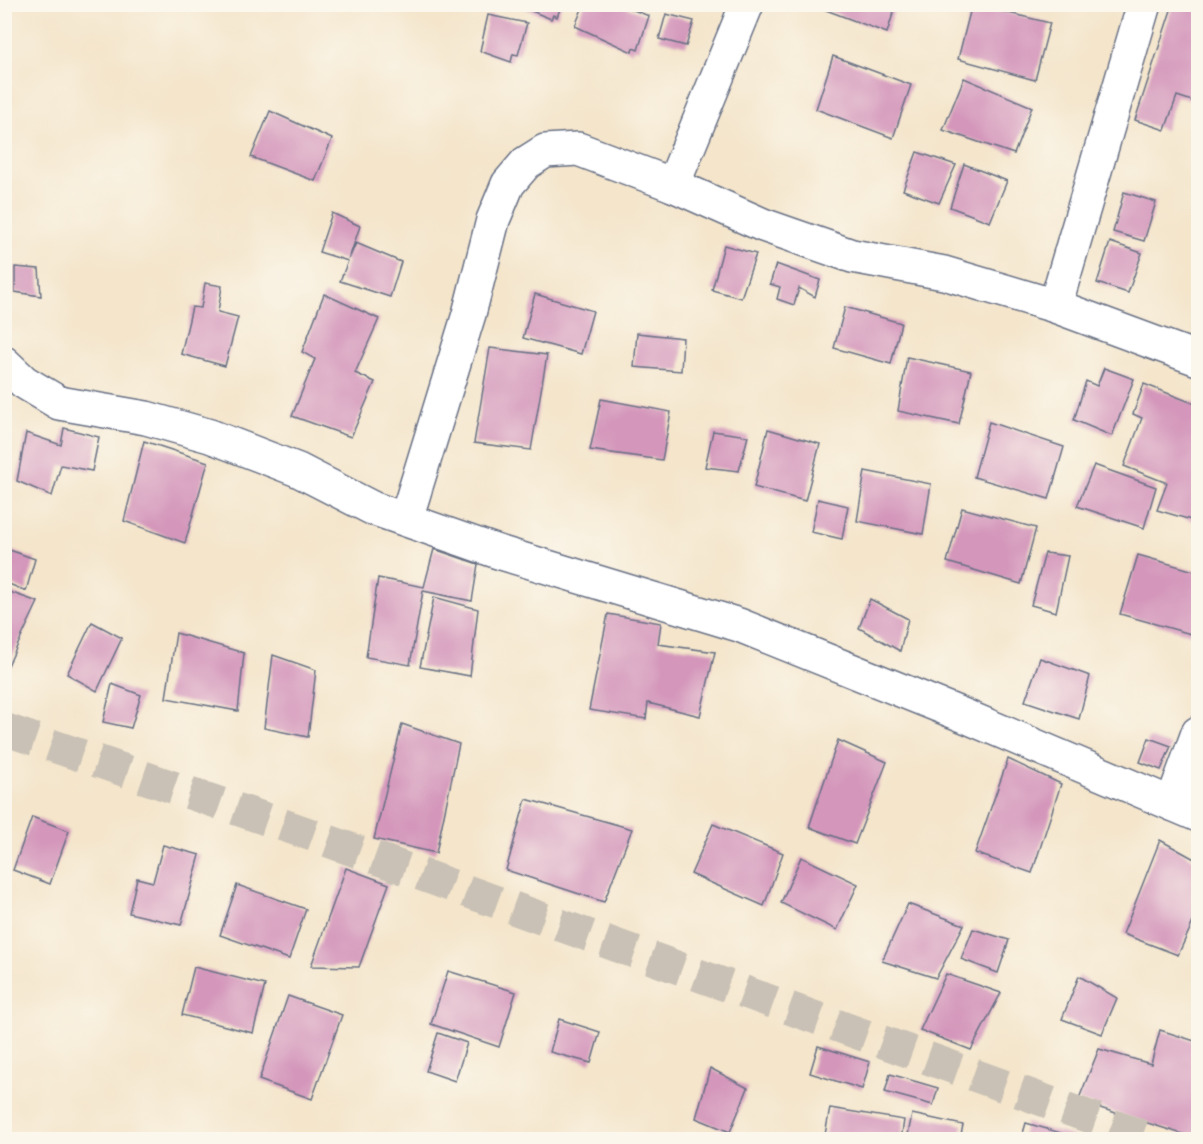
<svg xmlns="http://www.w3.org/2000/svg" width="1203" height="1144" font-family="Mynerve,sans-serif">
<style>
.building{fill:#d497bb}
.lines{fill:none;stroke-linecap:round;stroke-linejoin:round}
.minor-tunnel{stroke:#c9c1b5;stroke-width:33;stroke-dasharray:33 16;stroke-linecap:butt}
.minor-casing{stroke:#676f84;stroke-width:36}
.minor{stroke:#fff;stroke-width:33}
</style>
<rect width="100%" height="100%" fill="#fbf7ec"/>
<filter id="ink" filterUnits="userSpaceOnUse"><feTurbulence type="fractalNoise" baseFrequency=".0167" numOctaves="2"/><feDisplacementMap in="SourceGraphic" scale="12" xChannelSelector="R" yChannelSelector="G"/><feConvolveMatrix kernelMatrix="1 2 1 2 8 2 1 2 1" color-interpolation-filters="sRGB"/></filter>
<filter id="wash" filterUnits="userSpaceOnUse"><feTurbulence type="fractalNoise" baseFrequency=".008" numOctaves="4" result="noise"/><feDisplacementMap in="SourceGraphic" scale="24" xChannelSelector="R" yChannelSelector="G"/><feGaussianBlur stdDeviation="1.35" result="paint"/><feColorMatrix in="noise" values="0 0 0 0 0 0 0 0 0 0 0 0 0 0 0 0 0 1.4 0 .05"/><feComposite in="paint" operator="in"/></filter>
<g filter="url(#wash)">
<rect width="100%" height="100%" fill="#f4e5cb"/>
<g id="blocks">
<g class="building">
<polygon points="562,4 557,17 553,15 551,19 517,5"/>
<polygon points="584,4 618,4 649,16 638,50 633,48 632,52 575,26"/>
<polygon points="810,4 896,4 887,33"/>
<polygon points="972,4 1050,23 1035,80 958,59"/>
<polygon points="1173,4 1198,4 1198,103 1177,96 1165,130 1135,120"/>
<polygon points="666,14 694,21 686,46 659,39"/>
<polygon points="488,15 527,23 518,55 513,54 511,62 480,51"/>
<polygon points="833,56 911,85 893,138 816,109"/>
<polygon points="964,78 1032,107 1014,154 943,130"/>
<polygon points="270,111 332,139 315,181 251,157"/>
<polygon points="917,152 956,165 939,203 903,190"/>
<polygon points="964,164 1007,181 990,222 950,207"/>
<polygon points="1124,192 1156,202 1144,241 1113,232"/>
<polygon points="332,213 360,226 349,259 356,243 401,262 390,297 340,281 348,261 319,252"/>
<polygon points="1110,242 1142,253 1128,293 1097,283"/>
<polygon points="724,245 756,254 741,298 712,290"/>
<polygon points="776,264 820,280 815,297 799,288 794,305 777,299 780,287 770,284"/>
<polygon points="15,267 39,269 41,296 15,292"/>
<polygon points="205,283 222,286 218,312 238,317 225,366 181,354 192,307 201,308"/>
<polygon points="324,294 379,319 355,373 375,382 351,437 292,416 315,359 302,352"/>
<polygon points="535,294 593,311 581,354 523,338"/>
<polygon points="845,307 901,323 891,364 834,348"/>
<polygon points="637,333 683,338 681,371 634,367"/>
<polygon points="490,348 547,355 531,450 474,443"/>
<polygon points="907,357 971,371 959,424 898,411"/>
<polygon points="1104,368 1134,379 1112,436 1074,420 1086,381 1097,386"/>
<polygon points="1144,384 1198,405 1198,522 1157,510 1167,483 1124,466 1142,418 1133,414"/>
<polygon points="601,399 671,412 662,460 590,450"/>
<polygon points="989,422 1064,447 1049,499 974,477"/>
<polygon points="64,428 99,437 92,471 61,465 52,496 17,481 26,433 61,445"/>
<polygon points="768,429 820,444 805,501 754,487"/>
<polygon points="713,431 748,436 739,471 705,467"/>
<polygon points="144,441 208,462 185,543 124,521"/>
<polygon points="1094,465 1156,487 1144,528 1077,506"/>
<polygon points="865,471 931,484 923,534 857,521"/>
<polygon points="818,499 848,506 842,539 811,532"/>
<polygon points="962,508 1036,528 1021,584 947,562"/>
<polygon points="4,548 35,559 26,591 4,582"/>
<polygon points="434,549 478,564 472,601 423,591 410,665 366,657 378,578 424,587"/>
<polygon points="1045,553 1068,556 1056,612 1031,605"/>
<polygon points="1138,555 1198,572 1198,636 1120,614"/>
<polygon points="4,590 38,602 4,674"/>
<polygon points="434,597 478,609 470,676 420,667"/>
<polygon points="870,599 908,619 900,651 859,628"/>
<polygon points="608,614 661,623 658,644 715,652 700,716 648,703 646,719 589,710"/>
<polygon points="92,622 122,638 97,691 67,674"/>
<polygon points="176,633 244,653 238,711 166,698"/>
<polygon points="273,655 316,670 308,737 264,728"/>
<polygon points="1040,658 1090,676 1079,719 1025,701"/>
<polygon points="112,684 141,695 131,728 103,722"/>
<polygon points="402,724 459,744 436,853 374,839"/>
<polygon points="1149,738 1171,746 1161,770 1140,762"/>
<polygon points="838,740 887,762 855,844 809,827"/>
<polygon points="1008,759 1061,784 1032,873 975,853"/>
<polygon points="526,799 632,829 604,902 506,870"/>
<polygon points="32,817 69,831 50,884 13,870"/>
<polygon points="713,824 783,853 764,906 691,874"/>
<polygon points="1160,840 1198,861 1198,911 1178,955 1123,934"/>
<polygon points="163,845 200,855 181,925 129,913 137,878 153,882"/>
<polygon points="801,857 858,884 837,930 781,903"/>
<polygon points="346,868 389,884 359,967 311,966"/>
<polygon points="237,885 306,909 289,959 220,935"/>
<polygon points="908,904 964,925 936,978 882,961"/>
<polygon points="973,929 1009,940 998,973 961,959"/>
<polygon points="194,967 265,985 253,1033 182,1015"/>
<polygon points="448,971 516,992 499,1047 431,1024"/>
<polygon points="946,974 1001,993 971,1050 920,1030"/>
<polygon points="1079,976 1117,998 1102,1034 1062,1019"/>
<polygon points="288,996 342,1015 312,1099 259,1080"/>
<polygon points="559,1019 600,1032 591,1063 550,1052"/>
<polygon points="1160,1030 1198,1042 1198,1139 1078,1101 1099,1049 1151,1064"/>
<polygon points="438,1033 467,1043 455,1081 426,1071"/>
<polygon points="818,1046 870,1062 862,1089 810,1073"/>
<polygon points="710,1068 748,1088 730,1132 696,1118"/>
<polygon points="890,1074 938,1088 933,1105 885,1092"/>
<polygon points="830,1108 904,1120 901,1140 824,1140"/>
<polygon points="912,1114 963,1125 960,1140 907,1140"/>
<polygon points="1026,1123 1082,1139 1082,1140 1021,1140"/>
</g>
</g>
</g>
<g filter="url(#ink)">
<use href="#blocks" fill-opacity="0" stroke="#676f84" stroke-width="1.5"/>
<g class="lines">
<polyline class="minor-tunnel" points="4,729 312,835 1153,1140"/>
<defs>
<g id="minor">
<polyline points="673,185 747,4"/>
<polyline points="1055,306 1144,4"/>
<polyline points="4,363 24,382 59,403 146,418 210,436 298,470 372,508 498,552 739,625 965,716 1198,815"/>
<polyline points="406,519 469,314 493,220 508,184 526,163 545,151 578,149 673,185 763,225 852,256 944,273 1055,306 1198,359"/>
<polyline points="1172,804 1198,733"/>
</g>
</defs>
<use href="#minor" class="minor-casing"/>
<use href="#minor" class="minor"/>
</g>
</g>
<rect width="1203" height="1144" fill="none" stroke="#fbf7ec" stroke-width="24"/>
</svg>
